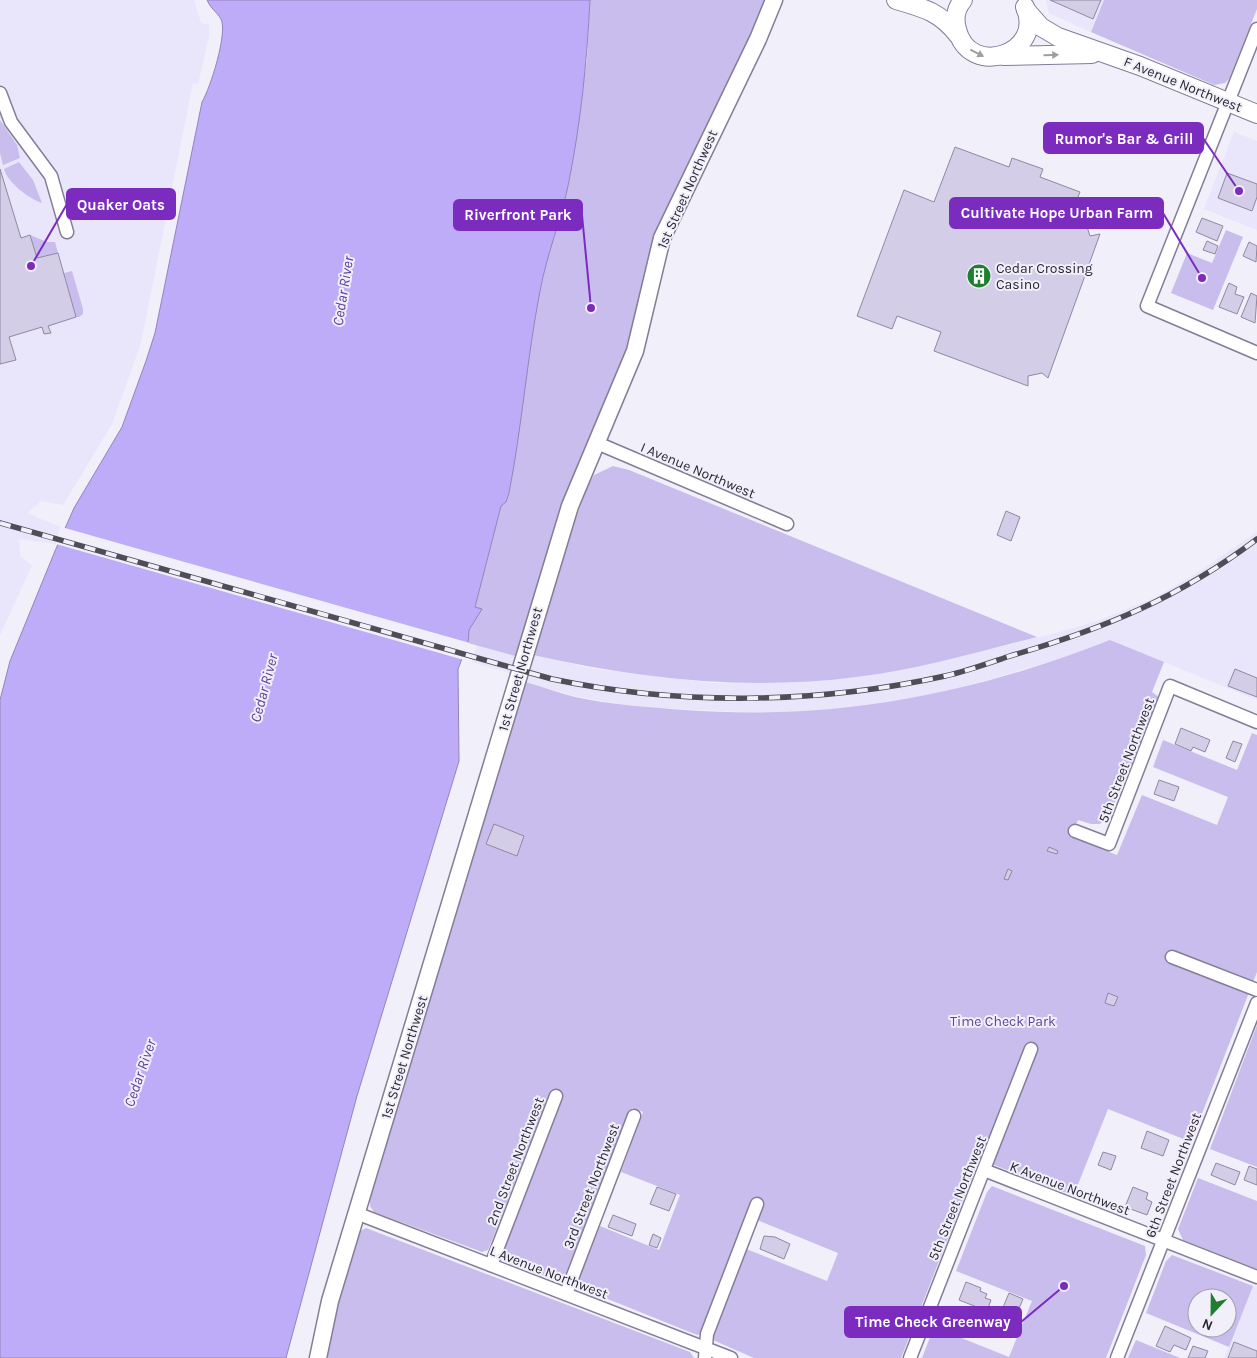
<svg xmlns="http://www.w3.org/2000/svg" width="1257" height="1358" font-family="Karla,sans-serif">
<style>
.built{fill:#e9e5fa}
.green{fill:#c8bded;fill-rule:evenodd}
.water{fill:#bfacf9;stroke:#9284bd}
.pier{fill:#f1effa}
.building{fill:#d3cde8;stroke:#8e88a1}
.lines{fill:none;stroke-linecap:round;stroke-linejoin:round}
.minor-casing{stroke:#837d96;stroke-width:15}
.tertiary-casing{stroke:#837d96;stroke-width:19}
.secondary-casing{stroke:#837d96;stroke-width:20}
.minor{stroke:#fff;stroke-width:12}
.tertiary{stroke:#fff;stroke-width:16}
.secondary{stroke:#fff;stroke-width:18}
.rail-casing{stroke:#4f4d57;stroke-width:5.5}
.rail{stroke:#f1effa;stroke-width:4;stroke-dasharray:11;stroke-linecap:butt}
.oneway{fill:#9f9ea3}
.labels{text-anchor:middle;stroke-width:4;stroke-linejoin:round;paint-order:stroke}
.street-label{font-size:14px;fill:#2a2832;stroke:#f1effa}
.poi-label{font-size:14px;fill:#2a2832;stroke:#f1effa;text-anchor:start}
.park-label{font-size:14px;fill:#60429b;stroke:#f1effa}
.water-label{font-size:15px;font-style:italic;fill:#5e4199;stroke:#f1effa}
.leader{fill:none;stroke:#7b2cbf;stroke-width:2}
.callout-dot{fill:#7b2cbf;stroke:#f1effa;stroke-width:2}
.callout{fill:#7b2cbf;stroke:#7b2cbf;stroke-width:2}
.callout-label{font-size:15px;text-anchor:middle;font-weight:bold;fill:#fff}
</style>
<rect width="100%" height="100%" fill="#f1effa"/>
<g class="built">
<polygon points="0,0 194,0 201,23 209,25 209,36 198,84 193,83 141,343 112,424 63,505 41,501 27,513 60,527 56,544 19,539 20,556 32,565 0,635"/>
<polygon points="1046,0 1104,0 1091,32 1049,13"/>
<polygon points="1234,132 1257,141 1257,230 1204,209"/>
<polygon points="1257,532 1257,700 1110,640 1065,657 957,689 903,701 825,711 772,713 635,707 575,696 525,682 533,655 594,669 712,683 786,683 856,677 925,665 1060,632 1097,621 1154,598 1192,576"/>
<polygon points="477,645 515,656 510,673 472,662"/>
<polygon points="1253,1286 1257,1287 1257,1358 1224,1358"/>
</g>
<g class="green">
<polygon points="590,0 774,0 676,207 636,348 543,593 515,656 468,643 469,630 481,609 475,607 501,505 506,502 509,493 531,338 545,265 569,182 574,151 587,59"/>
<polygon points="1104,0 1257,0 1257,9 1229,79 1225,83 1214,85 1091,32"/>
<polygon points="0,120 17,145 20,158 3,165 0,153"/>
<path d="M19,162L33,180L42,203C28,198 8,183 4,169Z"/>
<polygon points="1226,230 1243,237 1213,310 1171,293 1187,253 1212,263"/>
<polygon points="30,235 47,242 55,242 58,253 37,258"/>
<polygon points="72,271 83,309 83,314 79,317 76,317 64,273"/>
<path d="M613,466L629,470L1037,637C977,652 917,670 856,677C747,691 639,679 533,655L563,552L588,486L594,475Z"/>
<path d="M1110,640L1164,662L1152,692L1159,697L1158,703L1134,768L1129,767L1111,812L1100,824H1091L1078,820L1071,837L1117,855L1142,795L1217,825L1228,797L1153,767L1163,740L1237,770L1252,733L1257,735V972L1191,1142L1108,1109L1077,1187L1074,1192L1069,1194L979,1159L901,1358H754L713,1340L712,1336L746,1249L827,1281L838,1253L757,1220L752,1202L700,1334L697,1335L578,1287L577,1283L600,1226L659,1250L680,1195L621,1172L643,1112L632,1108L563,1280L558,1281L502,1258V1250L563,1097L551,1092L488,1250L482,1252L374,1212L370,1206V1198L525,682C541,686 558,693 575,697C611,705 648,707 684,710C835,721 970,695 1110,640Z"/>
<polygon points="1257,1025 1257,1167 1210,1149"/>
<polygon points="1198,1178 1257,1201 1257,1269 1183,1240 1178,1229"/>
<polygon points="992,1186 1145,1246 1146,1255 1106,1358 922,1358 934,1327 1009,1357 1032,1301 956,1271 987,1192"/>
<polygon points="366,1228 690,1352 694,1358 326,1358 333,1319 358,1232"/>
<path d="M1172,1255L1253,1286L1229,1347L1146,1313L1166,1261ZM1197,1298H1227V1328H1197Z"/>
<polygon points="1136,1340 1180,1358 1128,1358"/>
</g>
<path class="water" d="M207,0H590C587,60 581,121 569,181C562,218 547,253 540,291C527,358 522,426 509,493L506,502L501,506L475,607L482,609L469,630L468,643L458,669L459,761L357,1096L286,1358H0V700L10,661L55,551L74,508L122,427L146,361L155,333L202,102C210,89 228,33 221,19C217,12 210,8 207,0Z"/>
<polygon class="pier" points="63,528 65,528 470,643 464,660 56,544"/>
<g class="building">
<polygon points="1050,0 1101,0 1093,19"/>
<polygon points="955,147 1009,167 1012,158 1043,169 1040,177 1080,192 1073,209 1089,215 1085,221 1090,236 1100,234 1048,378 1042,373 1028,376 1028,386 934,351 941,332 897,316 892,329 857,316 904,190 934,202"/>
<polygon points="0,169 21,238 30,235 37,258 58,253 76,317 48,326 51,333 44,334 42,327 9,337 16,360 0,364"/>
<polygon points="1227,173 1257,184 1257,197 1252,211 1218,198"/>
<polygon points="1202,218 1223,226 1217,241 1196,232"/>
<polygon points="1207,241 1218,246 1215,254 1203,250"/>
<polygon points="1249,242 1257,246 1256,262 1243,256"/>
<polygon points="1229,283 1237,287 1235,294 1244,297 1237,314 1219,307"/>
<polygon points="1251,293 1257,296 1255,323 1241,317"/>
<polygon points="1006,511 1020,517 1011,541 997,535"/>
<polygon points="1235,669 1257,678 1257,697 1228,686"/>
<polygon points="1181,728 1210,740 1205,752 1193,747 1191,751 1175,744"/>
<polygon points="1233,741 1242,744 1235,762 1226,758"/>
<polygon points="1159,780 1179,787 1174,801 1154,794"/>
<polygon points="494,824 524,836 517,856 486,844"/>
<polygon points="1049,847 1058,851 1057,854 1047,851"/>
<polygon points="1008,869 1012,871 1008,880 1004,879"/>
<polygon points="1108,993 1118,997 1114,1006 1105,1003"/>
<polygon points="1147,1131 1169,1140 1163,1156 1141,1148"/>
<polygon points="1103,1152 1116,1156 1111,1170 1098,1165"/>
<polygon points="1216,1163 1240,1172 1235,1185 1211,1175"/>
<polygon points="1249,1166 1257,1169 1257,1185 1244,1180"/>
<polygon points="657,1187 676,1194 669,1211 650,1204"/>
<polygon points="1133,1187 1148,1193 1146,1199 1152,1202 1147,1215 1125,1207"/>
<polygon points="613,1215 636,1224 632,1236 608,1227"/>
<polygon points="653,1234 661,1238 657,1248 649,1245"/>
<polygon points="764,1236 775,1237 790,1244 784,1259 760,1249"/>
<polygon points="966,1282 981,1288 980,1291 987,1294 985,1298 991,1300 987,1311 959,1300"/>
<polygon points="1009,1293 1023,1299 1016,1316 1002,1310"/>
<polygon points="1005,1324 1017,1329 1013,1337 1002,1332"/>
<polygon points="1165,1326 1191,1338 1186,1350 1174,1345 1170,1352 1156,1346"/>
<polygon points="1234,1342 1257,1351 1257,1358 1228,1358"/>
<polygon points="1193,1346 1208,1351 1205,1358 1188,1358"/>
</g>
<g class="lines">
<defs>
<g id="minor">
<polyline points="1257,29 1147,306 1257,353"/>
<polyline points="0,93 11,122 51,176 67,232"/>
<polyline points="597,443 787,524"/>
<polyline points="1075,831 1109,844 1170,686 1257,722"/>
<polyline points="1172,957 1257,990"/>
<polyline points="984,1170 1257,1277"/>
<polyline points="356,1213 731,1358"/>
<polyline points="491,1265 556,1096"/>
<polyline points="566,1294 634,1116"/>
<polyline points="705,1358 707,1334 757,1204"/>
<polyline points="910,1358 1031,1049"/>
<polyline points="1117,1358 1257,1003"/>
</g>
<polyline id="tertiary" points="318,1358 330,1301 570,506 635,351 662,238 758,39 774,0"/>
<g id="secondary">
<path d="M896,0C924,8 940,12 958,35"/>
<path d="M963,0C956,8 954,19 957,29C969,80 1046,53 1025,7"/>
<polyline points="1026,10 1041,27 1058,37 1140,66 1257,114"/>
<polyline points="1003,56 1092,54"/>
</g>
</defs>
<use href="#minor" class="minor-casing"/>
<use href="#tertiary" class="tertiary-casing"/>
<use href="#secondary" class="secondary-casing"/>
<use href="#minor" class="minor"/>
<use href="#tertiary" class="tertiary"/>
<use href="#secondary" class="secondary"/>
<defs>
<path id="rail" d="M0,523L552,679C680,706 818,704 945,676C967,671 989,663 1010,656C1103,629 1179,598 1257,539"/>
</defs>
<use href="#rail" class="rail-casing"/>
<use href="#rail" class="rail"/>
</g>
<defs><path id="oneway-solid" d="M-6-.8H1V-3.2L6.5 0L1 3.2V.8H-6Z" transform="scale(1.25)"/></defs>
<g class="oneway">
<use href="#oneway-solid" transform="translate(977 53) rotate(27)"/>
<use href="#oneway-solid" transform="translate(1051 55) rotate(-1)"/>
</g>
<defs>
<symbol id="building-disc" viewBox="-11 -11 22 22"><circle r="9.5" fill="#207e2f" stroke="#f1effa"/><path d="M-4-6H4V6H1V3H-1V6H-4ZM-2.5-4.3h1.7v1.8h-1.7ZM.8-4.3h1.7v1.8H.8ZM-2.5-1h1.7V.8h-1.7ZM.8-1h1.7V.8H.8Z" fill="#fff"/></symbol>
</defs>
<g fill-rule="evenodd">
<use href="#building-disc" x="965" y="262" width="28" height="28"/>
</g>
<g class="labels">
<g class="street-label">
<text transform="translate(1183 84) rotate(22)" y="5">F Avenue Northwest</text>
<text transform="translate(687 189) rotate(-66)" y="5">1st Street Northwest</text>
<text transform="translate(698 470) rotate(23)" y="5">I Avenue Northwest</text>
<text transform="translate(520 669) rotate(-74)" y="5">1st Street Northwest</text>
<text transform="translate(1126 760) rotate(-69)" y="5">5th Street Northwest</text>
<text transform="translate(404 1057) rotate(-73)" y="5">1st Street Northwest</text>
<text transform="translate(515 1161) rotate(-69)" y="5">2nd Street Northwest</text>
<text transform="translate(1173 1175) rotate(-69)" y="5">6th Street Northwest</text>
<text transform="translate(591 1186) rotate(-69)" y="5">3rd Street Northwest</text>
<text transform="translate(1070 1188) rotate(21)" y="5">K Avenue Northwest</text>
<text transform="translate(957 1198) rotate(-68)" y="5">5th Street Northwest</text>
<text transform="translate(549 1272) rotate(21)" y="5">L Avenue Northwest</text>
</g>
<g class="poi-label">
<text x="996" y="273">Cedar Crossing<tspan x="996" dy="16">Casino</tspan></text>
</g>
<g class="park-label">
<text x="1003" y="1026">Time Check Park</text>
</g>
<g class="water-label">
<text transform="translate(343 291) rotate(-81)" y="5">Cedar River</text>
<text transform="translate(264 688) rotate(-75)" y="5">Cedar River</text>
<text transform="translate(140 1073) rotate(-71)" y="5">Cedar River</text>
</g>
</g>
<path class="leader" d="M1239 191L1203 138M31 266L67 204M1202 278L1163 213M591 308L582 215M1064 1286L1021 1322"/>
<g class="callout-dot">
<circle cx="1239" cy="191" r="5"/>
<circle cx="31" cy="266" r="5"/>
<circle cx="1202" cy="278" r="5"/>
<circle cx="591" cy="308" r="5"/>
<circle cx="1064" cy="1286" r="5"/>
</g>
<g class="callout">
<rect x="1044" y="123" width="159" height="30" rx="5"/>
<rect x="67" y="189" width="108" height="30" rx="5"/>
<rect x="950" y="198" width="213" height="30" rx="5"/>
<rect x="454" y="200" width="128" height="30" rx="5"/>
<rect x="845" y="1307" width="176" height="30" rx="5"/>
</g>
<g class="callout-label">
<text x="1124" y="144">Rumor's Bar &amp; Grill</text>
<text x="121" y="210">Quaker Oats</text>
<text x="1057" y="218">Cultivate Hope Urban Farm</text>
<text x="518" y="220">Riverfront Park</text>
<text x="933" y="1327">Time Check Greenway</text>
</g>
<g transform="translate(1212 1313) rotate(202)"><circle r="24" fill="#f1effa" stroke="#a19faa"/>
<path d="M0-4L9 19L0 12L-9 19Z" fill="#207e2f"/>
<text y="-8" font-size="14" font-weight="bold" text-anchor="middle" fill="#2a2832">N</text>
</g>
</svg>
